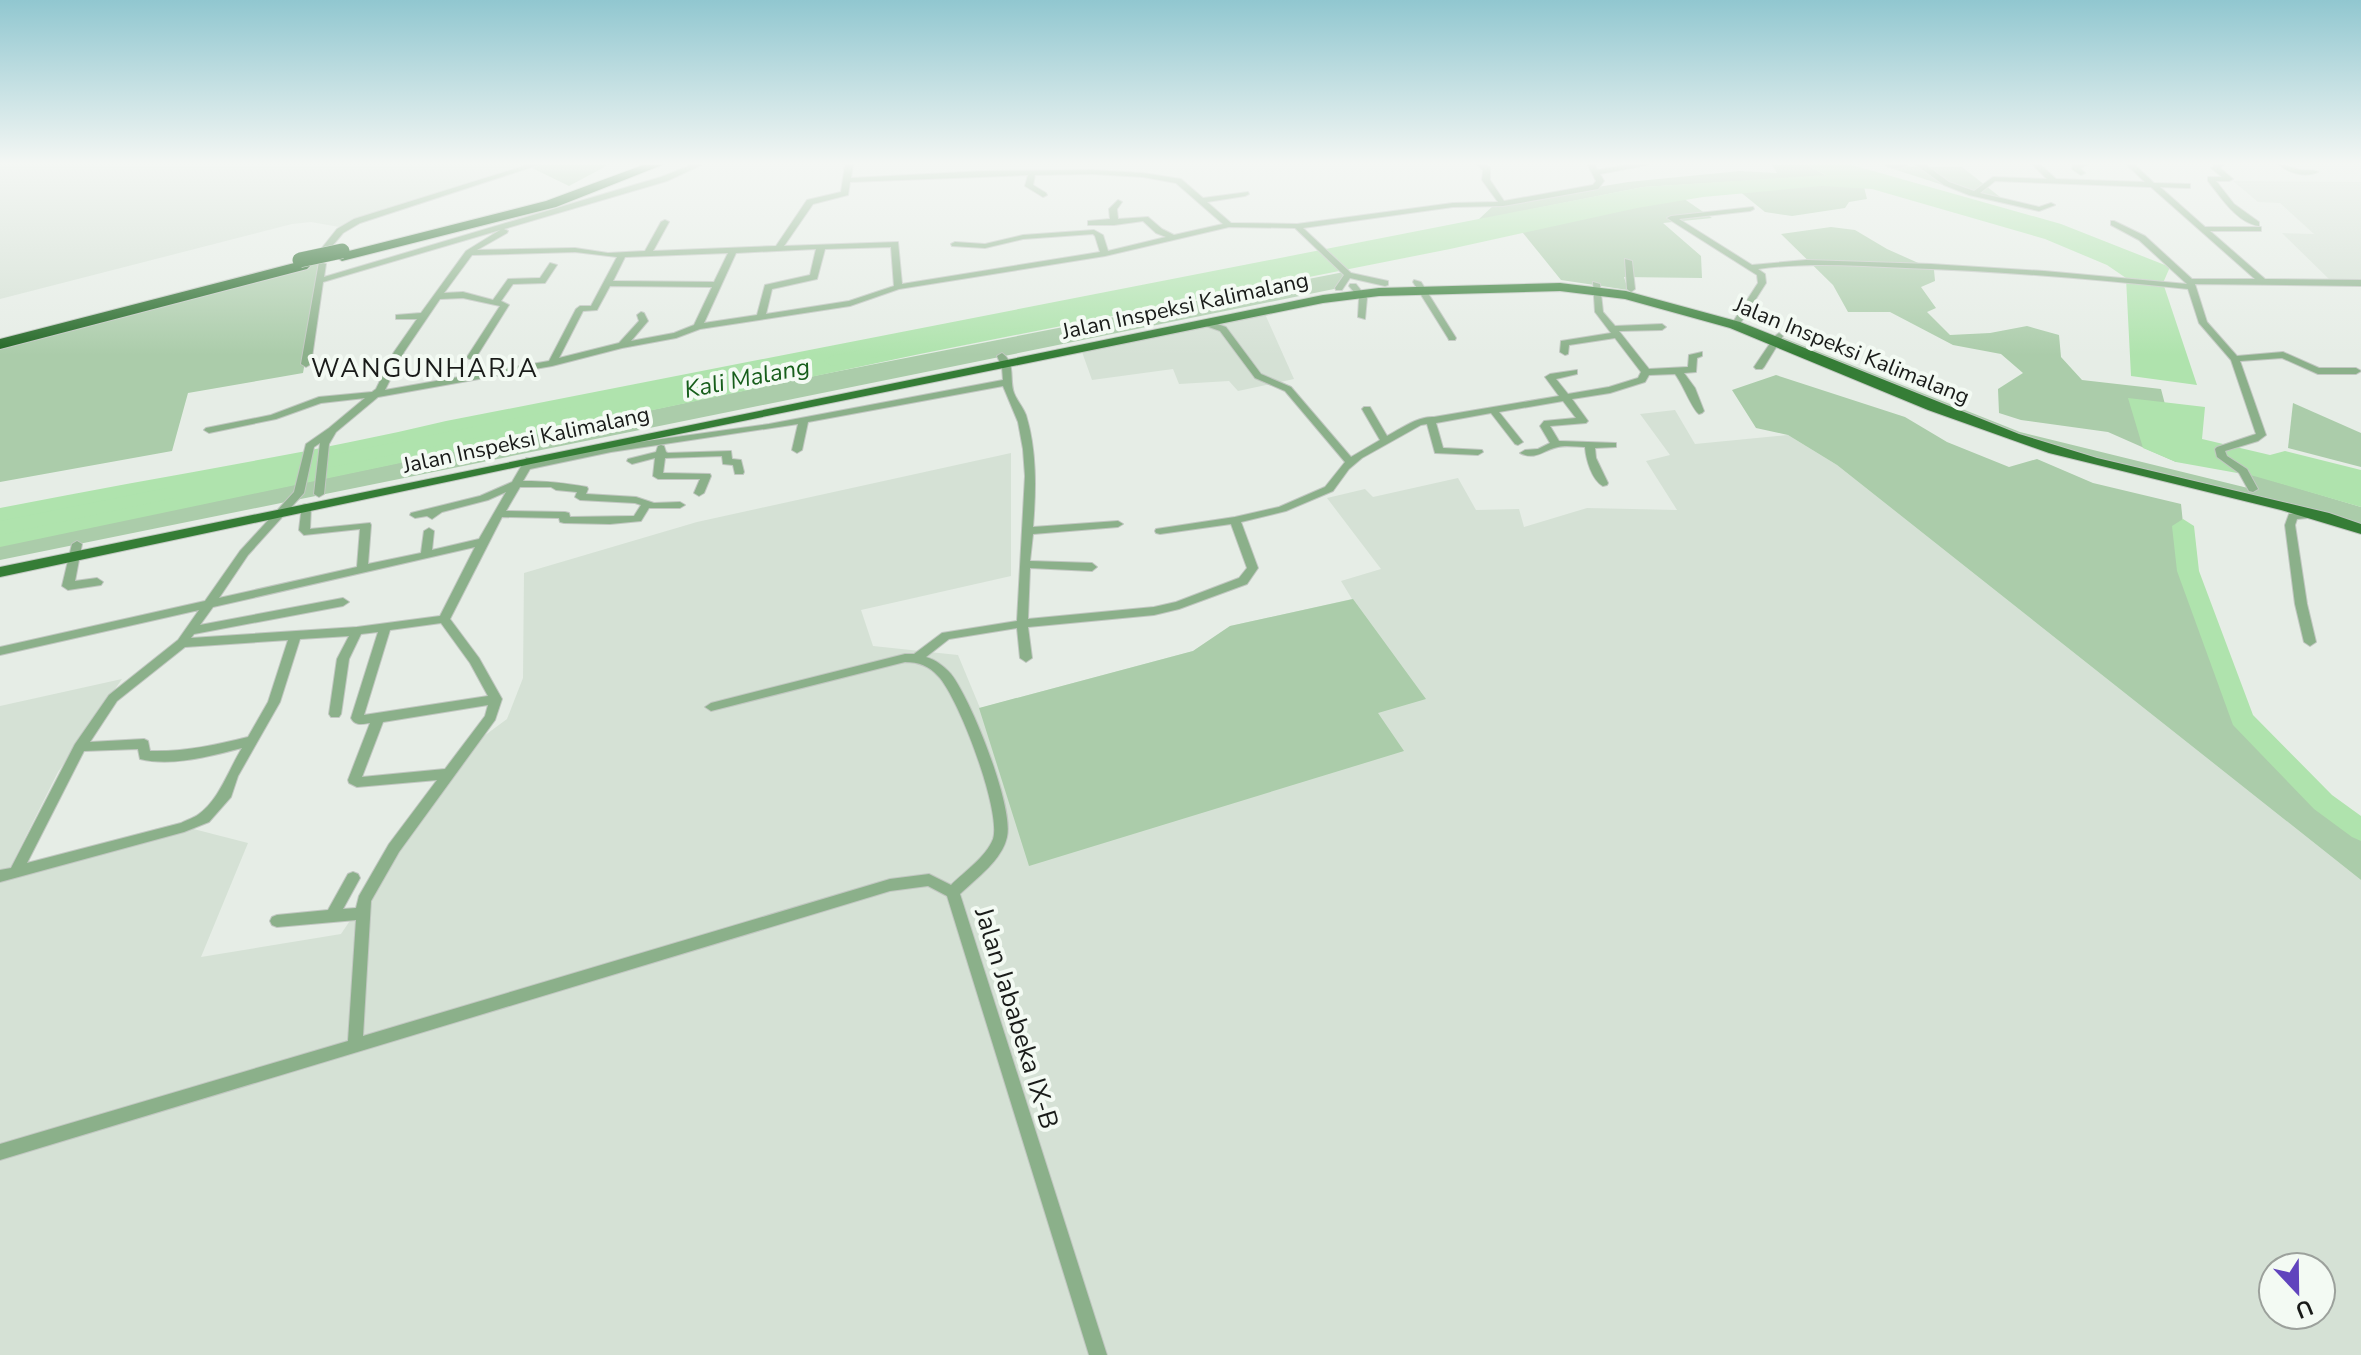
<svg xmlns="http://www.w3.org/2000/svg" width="2361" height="1355" font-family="'Nunito Sans',sans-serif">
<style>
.built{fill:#d5e1d5;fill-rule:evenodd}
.green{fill:#abccaa}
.water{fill:#afe3ad}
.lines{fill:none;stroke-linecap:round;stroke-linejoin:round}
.river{fill:#afe3ad;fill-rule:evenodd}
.street-casing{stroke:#c1c7c1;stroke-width:2}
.primary-casing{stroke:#c1c7c1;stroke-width:2}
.highway-casing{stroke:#c1c7c1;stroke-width:2}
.street{fill:#8bb08a;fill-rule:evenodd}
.primary{fill:#357d36;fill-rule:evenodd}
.highway{fill:#226725;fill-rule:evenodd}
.highway-bridge-casing{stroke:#c1c7c1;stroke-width:16;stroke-linecap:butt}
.highway-bridge{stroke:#226725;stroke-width:15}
.labels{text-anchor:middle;stroke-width:8;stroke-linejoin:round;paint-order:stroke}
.far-street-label{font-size:22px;fill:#191b19;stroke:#f3faf3}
.far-water-label{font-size:24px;font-style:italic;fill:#175e1b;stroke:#f3faf3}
.far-quarter-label{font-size:26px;letter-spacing:2px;fill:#191b19;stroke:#f3faf3}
.street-label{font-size:26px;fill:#191b19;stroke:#f3faf3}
</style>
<rect width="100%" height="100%" fill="#e6ede6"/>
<g class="built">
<polygon points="0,165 289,166 523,165 345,228 311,222 292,224 0,299"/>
<polygon points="2233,181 2361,182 2361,283 2333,283 2282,233 2314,234 2280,203 2258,202"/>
<polygon points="1265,314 1294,379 1238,391 1229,381 1179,384 1173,369 1092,380 1082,352"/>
<path d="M1675,410L1695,444L1788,435L1837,465L2361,880V1355H0V706L122,679L58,772L10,868L174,824L248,843L201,957L341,934L465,750L507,719L523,678L524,573L697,522L1011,453V576L861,610L873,646L958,655L980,708L1193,651L1230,626L1352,599L1341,581L1381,569L1327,498L1365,489L1373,497L1458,478L1476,510L1519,509L1524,527L1587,508L1677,510L1646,461L1670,455L1640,414ZM2273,1267H2321V1315H2273Z"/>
</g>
<g class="green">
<polygon points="535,165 608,165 569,186 530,167"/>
<polygon points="1772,165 1807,165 1827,176 1643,187 1478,220 1495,204 1628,182 1740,171 1777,173"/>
<polygon points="1884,166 1962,167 2000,197 1977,196"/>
<polygon points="1862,179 1867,199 1849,202 1845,208 1792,216 1765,212 1733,186"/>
<polygon points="1680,196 1712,218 1663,223 1701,256 1702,278 1624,277 1628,290 1561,280 1515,223"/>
<polygon points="1831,227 1855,230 1887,249 1934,270 1935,281 1921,287 1936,308 1927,312 1950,335 1990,333 2027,326 2059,335 2061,357 2082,380 2161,389 2172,431 2176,462 2108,432 2021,420 1999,413 1998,389 2023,373 2001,354 1953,345 1890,312 1848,312 1833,285 1781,234"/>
<polygon points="323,261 303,373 188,393 172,451 0,482 0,344"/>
<polygon points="1344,272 1346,275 1339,288 0,560 0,546 819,375"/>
<polygon points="1779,336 2020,432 2252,489 2244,472 2361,507 2361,530 2084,459 1776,342"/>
<polygon points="1776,375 1905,417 1947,442 2009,467 2037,459 2093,483 2181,504 2188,571 2242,719 2323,802 2361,830 2361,880 1837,465 1788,435 1756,428 1732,390"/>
<polygon points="2293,403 2361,433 2361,467 2288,448"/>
<polygon points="1353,599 1426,699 1378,713 1404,751 1029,866 979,708 1193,651 1230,626"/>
</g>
<g class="water">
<path d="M1807,165H1852L2061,224L2170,267L2163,283L2197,385L2131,376L2126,278L2107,265L2045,239L1872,189L1822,186L1703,197L1637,208L1450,249L920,354L0,547V508C149,478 299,456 446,421L1643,187L1826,175Z"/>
<polygon points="2128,398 2205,407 2202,439 2270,455 2285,451 2361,470 2361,507 2254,476 2176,462 2143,448"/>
</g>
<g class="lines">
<g class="river">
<polygon points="2073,235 2148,262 2152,276 2150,280 2138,280 2134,268 2067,243 2067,237"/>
<polygon points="1322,257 1328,259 1328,265 1269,278 1261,273 1263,269"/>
<polygon points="1028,316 1037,321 1034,325 832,366 823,361 832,356"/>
<polygon points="612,399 621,405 619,409 332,467 322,461 332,455"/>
<polygon points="167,488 177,494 174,498 0,535 0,521"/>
<polygon points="2183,519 2194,526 2199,571 2253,715 2332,795 2361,816 2361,841 2352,837 2314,809 2233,725 2177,571 2172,526"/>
</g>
<defs>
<g id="street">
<polygon points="527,165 538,165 360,223 343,233 328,251 321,249 337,229 354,219"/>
<path d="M691,165H701L667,181L504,229L508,231L507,233L477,250L575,248L608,253L645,251L661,222L665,220L669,222L653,251L776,246L807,200L841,192L845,165H853L851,178L983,171L1092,170L1143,173L1181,179L1203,198L1248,192L1249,194L1245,196L1207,202L1231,223L1297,224L1453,203L1498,202L1482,180L1483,170L1477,165H1486L1490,167V180L1504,201L1593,185L1596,181L1588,165H1595L1597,170L1627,165H1647L1600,174L1604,181L1598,189L1503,206L1453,207L1303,228L1351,273L1388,281V285L1385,286L1350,278L1342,290H1336L1335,288L1344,275L1295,228L1229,227L1105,256L899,289L850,306L700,329L676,338L622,348L552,366L378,397L336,432L329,444L324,494L319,497L314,494L320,443L314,447L304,493L248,555L219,598L357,567L360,529L304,535L299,530L302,505L306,504L311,507L310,529L370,523L371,525L368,564L421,553L424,531L429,528L434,531L432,550L479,539L506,492L488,500L442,512L432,519L427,516L415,518L410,515L411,513L480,496L512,482L526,458H534V462L611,446L769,424L1003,380L1002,367L997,356L1002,353C1016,363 1009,379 1014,393C1017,401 1023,407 1026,415C1037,451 1036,490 1033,527L1118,521L1123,524L1118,527L1033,534L1030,561L1092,563L1097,567L1092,571L1030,568L1028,619L1154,607L1176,602L1239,578L1247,568L1231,524L1160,534L1156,533L1155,531L1156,529L1235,517L1279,507L1325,487L1345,462L1285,391L1255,378L1220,331L1203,325V321H1209L1226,327L1261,374L1291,387L1351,457L1380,440L1362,409L1364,407H1370L1387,436C1402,428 1418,416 1434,417L1559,396L1545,377L1550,374L1577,370V374L1556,379L1568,394L1609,387L1638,378L1641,372L1615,338L1569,345L1568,354L1565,355L1560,352L1561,341L1611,333L1595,312L1593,282L1600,284L1603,312L1615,326L1662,324L1666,327L1662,330L1619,331L1649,369L1688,367L1689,355L1702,352V356L1697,358L1696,372L1684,373L1695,388L1704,411L1702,413L1699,414C1692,409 1683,384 1675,374L1649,375L1645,382L1610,393L1572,399L1588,421L1586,423L1550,426L1559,441L1616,443V447L1595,448L1596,458L1608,483L1607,485L1603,486C1592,480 1586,460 1585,447C1577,447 1566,445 1558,447C1543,450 1536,461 1520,453L1525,450L1538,449L1550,443L1540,426L1544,421L1576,418L1563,401L1499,412L1523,442L1518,445L1515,444L1491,413L1436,423L1443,448L1482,450L1483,452L1478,455L1435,453L1427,424L1421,425L1362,458L1349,469L1333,491L1286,511L1241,522L1258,568L1247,584L1179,609L1154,615L1028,627L1032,658L1026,662L1020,658L1017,628L949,639L926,657C936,660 944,666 951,674C971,699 1014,807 1007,837C1002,860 977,878 960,894L1107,1355H1089L947,896L928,886L890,891L0,1160V1144L348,1041L356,920L277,927L272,925L270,921L272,917L277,915L328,910L348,874L353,872L358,874L360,878L343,909L356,908L359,896L389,844L437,780L357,787L349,783L348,780L370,723C362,724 355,726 351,718L378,632L361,634L349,659L341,714L339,717H331L329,714L337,659L349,636L300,639L280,702L238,776L231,797L209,822L184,832L0,882V870L11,868L75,744L109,695L178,640L199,610L0,655V647L205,601L240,551L294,492L306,444L329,428L365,398L321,403L276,419L209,433L204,430L206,428L271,415L319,397L372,392L376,389L394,352L417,319H396V315L421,313L466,251L500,230L323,282L311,364L306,367L301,364L319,262L326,264L324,277L661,177ZM1092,174L1143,177L1176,183L1223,224L1174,235L1162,229L1148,217L1118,219L1117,209L1122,202L1118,200L1109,209L1110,219L1088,221V225H1114L1143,221L1156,233L1166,237L1108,251L1103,235L1094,230L1023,235L985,244L955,242L951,244L952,246L985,248L1023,239L1093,234L1095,236L1100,252L902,284L898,242L784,246L813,204L848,195L850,182L1028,175L1025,186L1043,197L1047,195L1046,193L1033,185L1035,175ZM891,247L894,286L849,301L766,314L772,289L817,279L825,249ZM816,249L810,275L765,285L757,315L704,323L736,253ZM575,252L617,257L591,306H580L576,309L549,361L385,390L404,352L440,299L463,298L500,306L467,357L469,359H475L509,305L501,301L513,284L545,283L557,265L550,263L540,278L508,279L493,300L463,292L444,293L472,255ZM728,253L714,282L613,281L625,257ZM610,286L712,287L694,325L674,333L631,341L648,321L644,313L641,312L637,315L639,321L619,343L559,358L583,311L597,310ZM1003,386L1018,422L1023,449L1025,476L1017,621L942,633L914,654H905L711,703L705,707L711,711L905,662C919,662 929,666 938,676C958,696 1002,812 993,839C986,857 965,871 951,885L929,874L890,879L363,1036L371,901L399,852L495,720L502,699L479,658L450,619L502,517L559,518L560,522L564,523L610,524L641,521L649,508H680L685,505L680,502L654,503L636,497L586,494L588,489L587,487C565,483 546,481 523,481L530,469L611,452L798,424L792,450L797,453L802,450L808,422ZM520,487H551L556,490L577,492L575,497L580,500L635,503L641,505L634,516L570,517L569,513L565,512L506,511ZM475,547L440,616L357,627L191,638L194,634L343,606L349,602L343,598L200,625L213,607ZM441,623L470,663L488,696L364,715L390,630ZM288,640L268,702L248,737C216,745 184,752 150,751L148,741L144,739L90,742L117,701L185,647ZM488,705L485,716L445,769L362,777L383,722ZM242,748C229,769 219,800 199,814C194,818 186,820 181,823L27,863L84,751L138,749L140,759C172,767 210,756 242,748Z"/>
<path d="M1885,165H1907C1902,169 1890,169 1885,165Z"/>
<path d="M1916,165H1926L1949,182L1974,191L1993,177L2047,179L2033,165H2041L2056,179L2145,182L2127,165H2135L2154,183L2190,184V188H2187L2160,187L2205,227H2261V231H2210L2265,279L2361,280V286L2195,284L2207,322L2237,356L2283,352L2319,368H2356L2361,371L2356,374H2318L2282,358L2240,361L2266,435L2258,441L2225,451L2227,456L2247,469L2258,489L2253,492L2249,491L2239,473L2217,457L2215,449L2217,447L2256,434L2231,360L2199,323L2188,289C2094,279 2000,271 1906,268C1857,266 1807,262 1758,269L1765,274L1766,283L1738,327L1735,328L1731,325L1758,283L1757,275L1667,218L1671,216L1753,207L1754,209L1750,211L1679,219L1752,265L1806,260L1931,264L2044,271L2187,284L2139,240L2111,225V221H2114L2145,236L2192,279H2255L2151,187L1995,181L1980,193L2039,207L2051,203L2055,205L2039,211L1969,195L1944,185Z"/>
<polygon points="2073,165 2087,165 2080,168 2085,173 2081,175 2072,169"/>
<path d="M2215,165H2224L2220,168L2233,179L2229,181H2216L2234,204L2259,222V226C2237,223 2221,197 2208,181V177H2222L2211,168Z"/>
<path d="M2279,165C2287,165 2293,169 2301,170C2308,171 2312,169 2318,172C2304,178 2290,173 2279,165Z"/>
<polygon points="1625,259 1632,261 1635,289 1631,292 1627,289"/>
<polygon points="1414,280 1421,282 1456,338 1455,340 1449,340 1448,338 1413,282"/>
<polygon points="1350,284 1356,284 1367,298 1365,319 1358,317 1359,298 1349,286"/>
<polygon points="1779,333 1783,336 1764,367 1762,369 1756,369 1754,367 1775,336"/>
<polygon points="661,445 664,446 666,452 668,453 731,451 732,459 741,460 744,472 743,474 735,474 733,465 723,464 722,456 665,458 663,473 710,474 711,476 704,493 699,496 694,493 700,479 658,479 653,476 655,458 632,464 627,461 628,459 656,452 658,446"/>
<polygon points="2314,512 2318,513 2319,515 2318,517 2297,519 2295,525 2307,604 2316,642 2310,646 2304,642 2295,604 2285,525 2289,514"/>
<polygon points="77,541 82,544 75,581 97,578 103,582 101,585 68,590 62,586 72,544"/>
</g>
<polygon id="primary" points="1560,283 1626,291 1740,322 2019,434 2097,458 2329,513 2361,524 2361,534 2281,510 2049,453 1928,410 1730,328 1625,299 1560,291 1379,296 1323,303 531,464 0,577 0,567 1323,295 1379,288"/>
<g id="highway">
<polygon points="643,165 662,165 556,207 342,261 335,257 337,254 546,201"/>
<polygon points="302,261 310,266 307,269 0,349 0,339"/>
</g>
</defs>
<use href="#street" class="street-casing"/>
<use href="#primary" class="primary-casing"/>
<use href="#highway" class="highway-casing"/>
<use href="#street" class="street"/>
<use href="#primary" class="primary"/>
<use href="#highway" class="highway"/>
<defs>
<polyline id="highway-bridge" points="300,260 342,251"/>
</defs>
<use href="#highway-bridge" class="highway-bridge-casing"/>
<use href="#highway-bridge" class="highway-bridge"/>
</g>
<linearGradient id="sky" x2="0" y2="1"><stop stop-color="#91c7d0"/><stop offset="0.46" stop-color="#f4f7f4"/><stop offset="1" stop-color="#f4f7f4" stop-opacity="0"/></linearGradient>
<rect width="2361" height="355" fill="url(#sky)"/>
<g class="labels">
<g class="far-street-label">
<text transform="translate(1185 305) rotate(-12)" y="8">Jalan Inspeksi Kalimalang</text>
<text transform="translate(1852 350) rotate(22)" y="8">Jalan Inspeksi Kalimalang</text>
<text transform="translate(526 439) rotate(-12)" y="8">Jalan Inspeksi Kalimalang</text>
</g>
<g class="far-water-label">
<text transform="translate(747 378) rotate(-11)" y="8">Kali Malang</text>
</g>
<g class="far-quarter-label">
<text x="425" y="377">WANGUNHARJA</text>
</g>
<g class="street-label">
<text transform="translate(1017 1018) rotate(73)" y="9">Jalan Jababeka IX-B</text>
</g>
</g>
<g transform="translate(2297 1291) rotate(158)"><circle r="38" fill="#f3faf3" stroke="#9ca19c" stroke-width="2"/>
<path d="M0-6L14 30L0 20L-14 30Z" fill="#6044bd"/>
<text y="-12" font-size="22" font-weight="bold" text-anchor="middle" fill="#191b19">U</text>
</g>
</svg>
